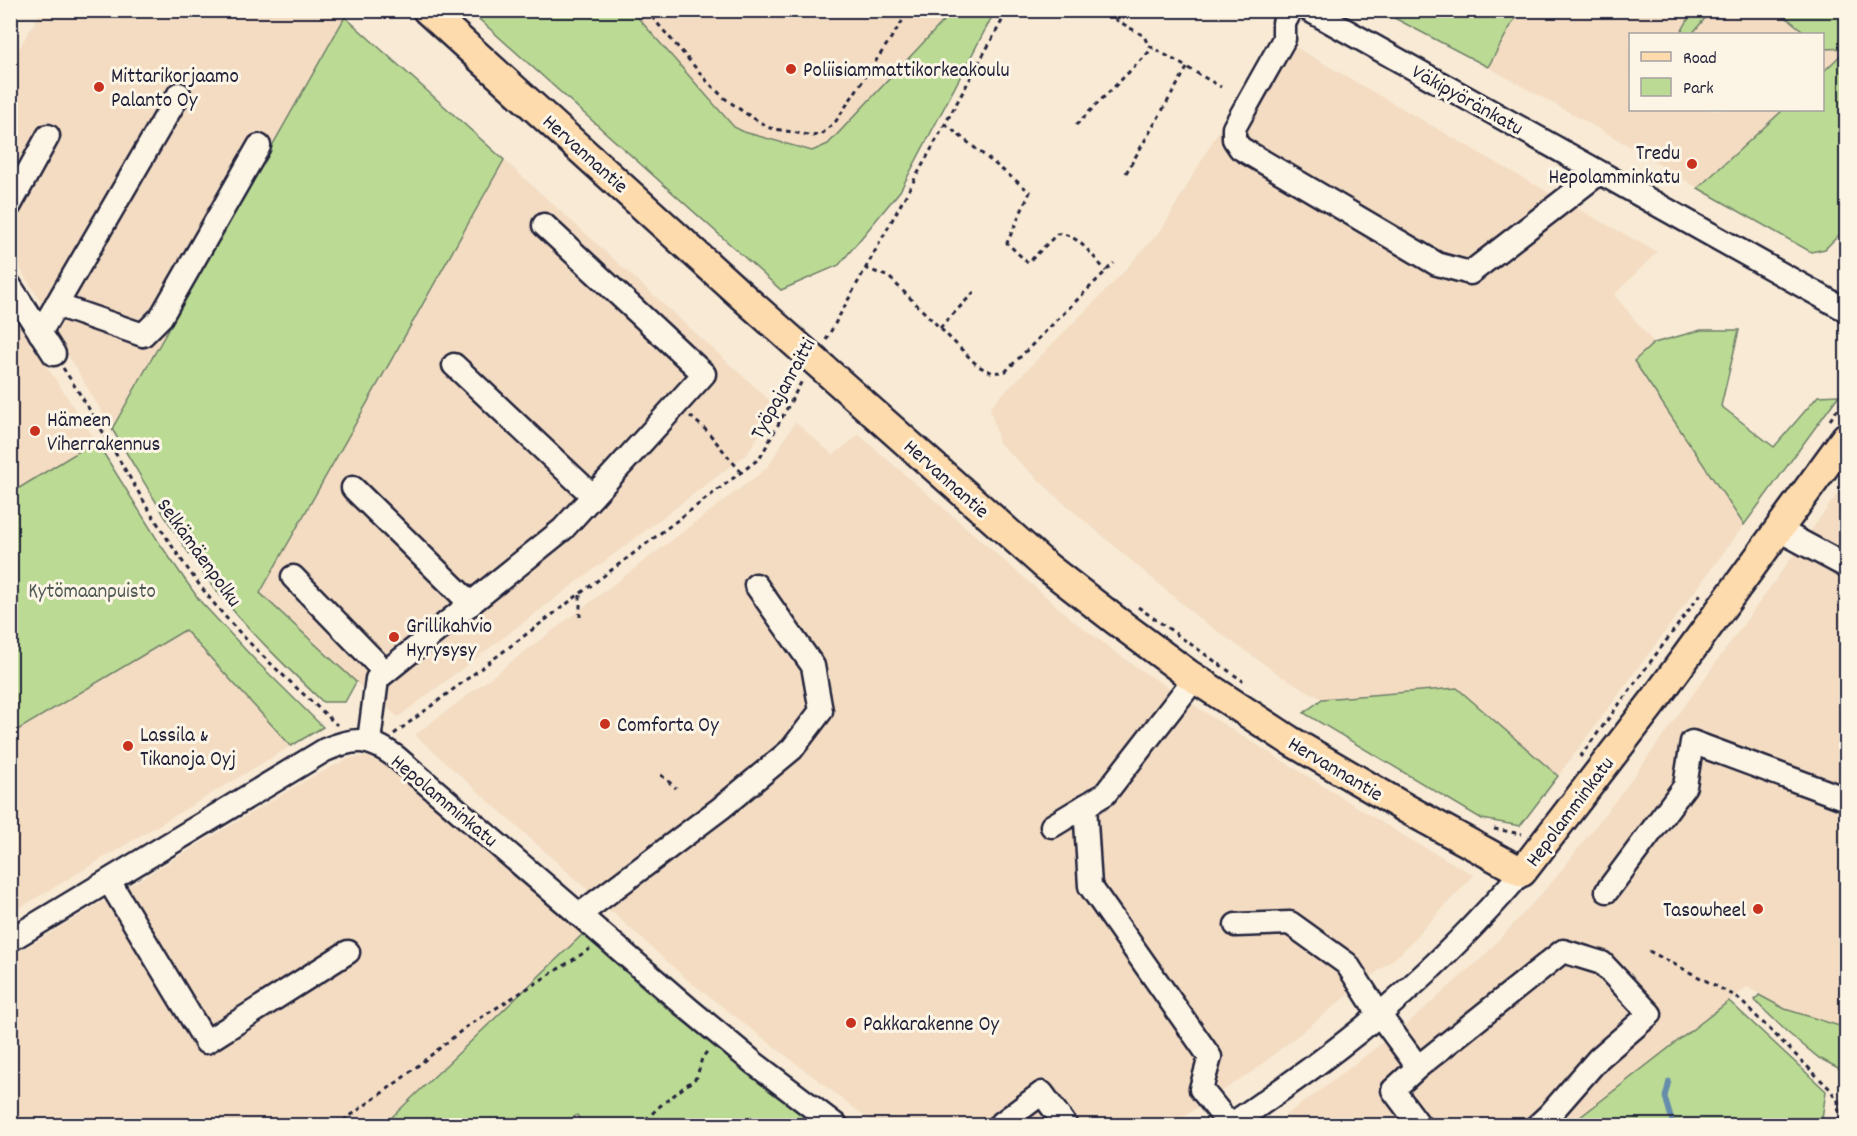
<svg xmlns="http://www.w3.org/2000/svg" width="1857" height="1136" font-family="Dekko,sans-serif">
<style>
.built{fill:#f3dcc2}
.green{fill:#bbdb94;stroke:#6e7e68;stroke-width:1.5}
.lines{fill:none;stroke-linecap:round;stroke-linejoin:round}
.stream{stroke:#668dab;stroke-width:5}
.minor-casing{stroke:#22223b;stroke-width:27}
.major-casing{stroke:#22223b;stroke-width:33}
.path{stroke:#22223b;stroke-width:3;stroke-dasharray:4.5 4.5;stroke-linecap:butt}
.minor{stroke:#fcf5e5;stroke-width:22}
.major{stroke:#fedbac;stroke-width:28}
.poi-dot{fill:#c8321e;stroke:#fcf5e5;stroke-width:2}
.labels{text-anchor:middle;stroke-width:6;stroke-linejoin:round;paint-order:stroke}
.poi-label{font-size:21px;fill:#22223b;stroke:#fcf5e5;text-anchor:start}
.street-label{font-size:21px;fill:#22223b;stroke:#fcf5e5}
.park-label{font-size:21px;fill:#505a56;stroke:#fcf5e5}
</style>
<rect width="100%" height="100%" fill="#f8ead5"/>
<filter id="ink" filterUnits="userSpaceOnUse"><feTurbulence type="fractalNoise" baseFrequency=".0167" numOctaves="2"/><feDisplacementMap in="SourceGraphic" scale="12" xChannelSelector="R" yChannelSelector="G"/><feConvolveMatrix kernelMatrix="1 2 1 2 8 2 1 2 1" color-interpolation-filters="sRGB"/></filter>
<g filter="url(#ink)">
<g class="built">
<polygon points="338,10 345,17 112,429 64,348 42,304 11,254 11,62 41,11"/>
<polygon points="632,11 953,11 828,144 812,151 744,132 734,127"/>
<polygon points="1519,11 1846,11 1846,50 1823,72 1822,34 1630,34 1630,110 1783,110 1698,188 1619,140 1488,67"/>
<polygon points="1274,35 1551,194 1657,252 1614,295 1654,343 1635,362 1744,525 1558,776 1457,688 1322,699 1281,676 1200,619 1058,498 999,443 990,407 1117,279 1162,229"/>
<polygon points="504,160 776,406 748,453 398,717 356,682 260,593"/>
<polygon points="10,311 96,441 11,493 10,493"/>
<polygon points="795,422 833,455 859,435 1075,622 1129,662 1215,719 1404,836 1474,875 1401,953 1253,1071 1171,1125 878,1125 867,1118 689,981 415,735 767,468"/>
<polygon points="1846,482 1846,1028 1785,1009 1747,987 1570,1125 1270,1126 1321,1090 1408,1023 1484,956 1554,880 1632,779"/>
<polygon points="185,630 291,746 11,913 10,734"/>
<polygon points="366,756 384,761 583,934 392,1117 380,1126 11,1125 10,957 308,779 350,758"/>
</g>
<g class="green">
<polygon points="470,11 632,11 734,127 744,132 812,151 828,144 953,11 995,11 900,191 839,265 781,290"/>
<polygon points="1381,11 1519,11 1488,67"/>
<polygon points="1693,11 1711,11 1692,34 1680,34"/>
<polygon points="1778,11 1846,11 1846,48 1825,49 1823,47 1822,34 1807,34"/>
<path d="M345,17L504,160L260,593L356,682L345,702H323C284,665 245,627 212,585C174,536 144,481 112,429Z"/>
<polygon points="1846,50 1846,228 1825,249 1811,252 1698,188 1783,110 1822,110 1823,72"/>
<polygon points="1701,330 1739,330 1721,406 1774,447 1818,396 1839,395 1744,525 1634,361 1654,343"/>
<polygon points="96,441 160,544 200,601 255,660 323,727 291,746 185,630 11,734 11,493"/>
<polygon points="1457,688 1558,776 1520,826 1482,819 1304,713 1322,699"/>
<polygon points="583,934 664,1006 814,1125 585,1126 577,1115 563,1125 380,1125 392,1117"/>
<polygon points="1759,995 1785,1009 1846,1028 1846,1072 1819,1058 1787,1032 1757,1003 1755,1000"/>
<polygon points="1729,1001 1826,1091 1821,1125 1570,1125"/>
</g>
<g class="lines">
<polyline class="stream" points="1669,1081 1665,1097 1672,1121 1671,1126"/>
<defs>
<g id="minor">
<polyline points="1291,10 1284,23 1284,39 1234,128 1234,139 1240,148 1437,264 1470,273 1599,173"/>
<polyline points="1309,10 1846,310"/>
<polyline points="10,205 48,136"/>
<polyline points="10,286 54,354"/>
<polyline points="56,305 143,335 161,317 259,146"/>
<polyline points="40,333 179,94"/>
<polyline points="454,365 593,496"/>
<polyline points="353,488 471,604"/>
<polyline points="1779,530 1846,566"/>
<polyline points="293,577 385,672"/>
<polyline points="369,741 377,679 563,529 704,374 544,225"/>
<polyline points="1085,806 1090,886 1210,1057 1201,1089 1230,1125"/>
<polyline points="1052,826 1105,794 1195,678"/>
<polyline points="109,881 206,1042 348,952"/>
<polyline points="1607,891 1685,786 1692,742 1846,799"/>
<polyline points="579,915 721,808 792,749 821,711 813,666 756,585"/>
<polyline points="1236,925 1290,923 1347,964 1379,1014 1418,1067 1563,951 1602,963 1650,1014 1599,1058 1550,1114 1537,1126"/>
<path d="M10,940L325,750C356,737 369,737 396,757L690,1010L754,1063L837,1126"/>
<polyline points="1418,1067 1393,1090 1420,1126"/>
<polyline points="998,1126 1042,1093 1066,1126"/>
<path d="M1229,1126C1287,1086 1345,1046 1397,999C1442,960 1483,917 1522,872"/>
</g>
<polyline id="major" points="427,10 742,296 1047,567 1114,619 1188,674 1289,740 1407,809 1522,872 1656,698 1846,437"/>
</defs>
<use href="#minor" class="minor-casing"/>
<use href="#major" class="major-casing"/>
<g class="path">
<polyline points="646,10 707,81 723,97 745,113 770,128 813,136 823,133 836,121 903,20 912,10"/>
<polyline points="1099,10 1144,36 1148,45 1221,87"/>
<path d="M945,124L1030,192L1007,243L1028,263L1057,234C1076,231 1094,258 1106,271"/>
<polyline points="1076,125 1153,48"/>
<polyline points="1126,173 1187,68"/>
<polyline points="865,268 889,277 978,366 993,373 1006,371 1114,263"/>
<polyline points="940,328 975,291"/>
<polyline points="826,340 1008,10"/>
<path d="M63,368C113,443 152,525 208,596C245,643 293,684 337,725"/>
<polyline points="690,416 707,431 741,472"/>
<polyline points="1830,420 1846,397"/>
<polyline points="580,595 580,617"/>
<polyline points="1138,607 1243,681"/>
<polyline points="394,734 760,458 803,379"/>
<polyline points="1580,757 1703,591"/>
<polyline points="661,775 676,788"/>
<polyline points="1494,829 1522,834"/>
<polyline points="1649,951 1737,997 1829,1088 1838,1101 1839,1126"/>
<polyline points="336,1126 400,1080 466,1027 590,949"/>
<polyline points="639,1126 660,1106 697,1077 702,1058 709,1049"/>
</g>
<use href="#minor" class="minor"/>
<use href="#major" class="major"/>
</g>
</g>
<g class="poi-dot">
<circle cx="791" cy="69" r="6"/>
<circle cx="99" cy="87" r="6"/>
<circle cx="1692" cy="164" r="6"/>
<circle cx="35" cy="431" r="6"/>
<circle cx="394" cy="637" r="6"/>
<circle cx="605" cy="724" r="6"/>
<circle cx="128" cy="746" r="6"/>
<circle cx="1758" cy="909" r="6"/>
<circle cx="851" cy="1023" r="6"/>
</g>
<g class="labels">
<g class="poi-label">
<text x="803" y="76">Poliisiammattikorkeakoulu</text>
<text x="111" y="82">Mittarikorjaamo<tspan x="111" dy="24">Palanto Oy</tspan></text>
<text x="1680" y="159" text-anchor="end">Tredu<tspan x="1680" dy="24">Hepolamminkatu</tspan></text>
<text x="47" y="426">Hämeen<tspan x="47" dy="24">Viherrakennus</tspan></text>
<text x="406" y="632">Grillikahvio<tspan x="406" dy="24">Hyrysysy</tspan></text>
<text x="617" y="731">Comforta Oy</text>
<text x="140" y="741">Lassila &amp;<tspan x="140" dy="24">Tikanoja Oyj</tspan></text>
<text x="1746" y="916" text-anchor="end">Tasowheel</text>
<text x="863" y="1030">Pakkarakenne Oy</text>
</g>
<g class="street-label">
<text transform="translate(1468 99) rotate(29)" y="7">Väkipyöränkatu</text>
<text transform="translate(586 153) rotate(42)" y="7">Hervannantie</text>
<text transform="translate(782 388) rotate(-61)" y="7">Työpajanraitti</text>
<text transform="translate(947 478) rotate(42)" y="7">Hervannantie</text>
<text transform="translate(200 552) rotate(54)" y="7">Selkämäenpolku</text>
<text transform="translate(1336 768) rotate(31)" y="7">Hervannantie</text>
<text transform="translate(445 800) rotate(40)" y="7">Hepolamminkatu</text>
<text transform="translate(1569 811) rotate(-53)" y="7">Hepolamminkatu</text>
</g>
<g class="park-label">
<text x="92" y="597">Kytömaanpuisto</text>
</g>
</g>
<rect width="1857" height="1136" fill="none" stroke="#fcf5e5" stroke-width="36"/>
<rect x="18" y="18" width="1821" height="1100" fill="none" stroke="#22223b" stroke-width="2" filter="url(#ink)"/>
<rect x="1629" y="33" width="195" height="78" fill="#fcf5e5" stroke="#a5a1a1" stroke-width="1.5"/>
<rect x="1641" y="52" width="30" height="9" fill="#fedbac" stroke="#a5a1a1" stroke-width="1.5"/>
<text x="1683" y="63" font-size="18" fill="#22223b">Road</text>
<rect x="1641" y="78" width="30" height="18" fill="#bbdb94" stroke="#a5a1a1" stroke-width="1.5"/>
<text x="1683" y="93" font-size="18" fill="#22223b">Park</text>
</svg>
